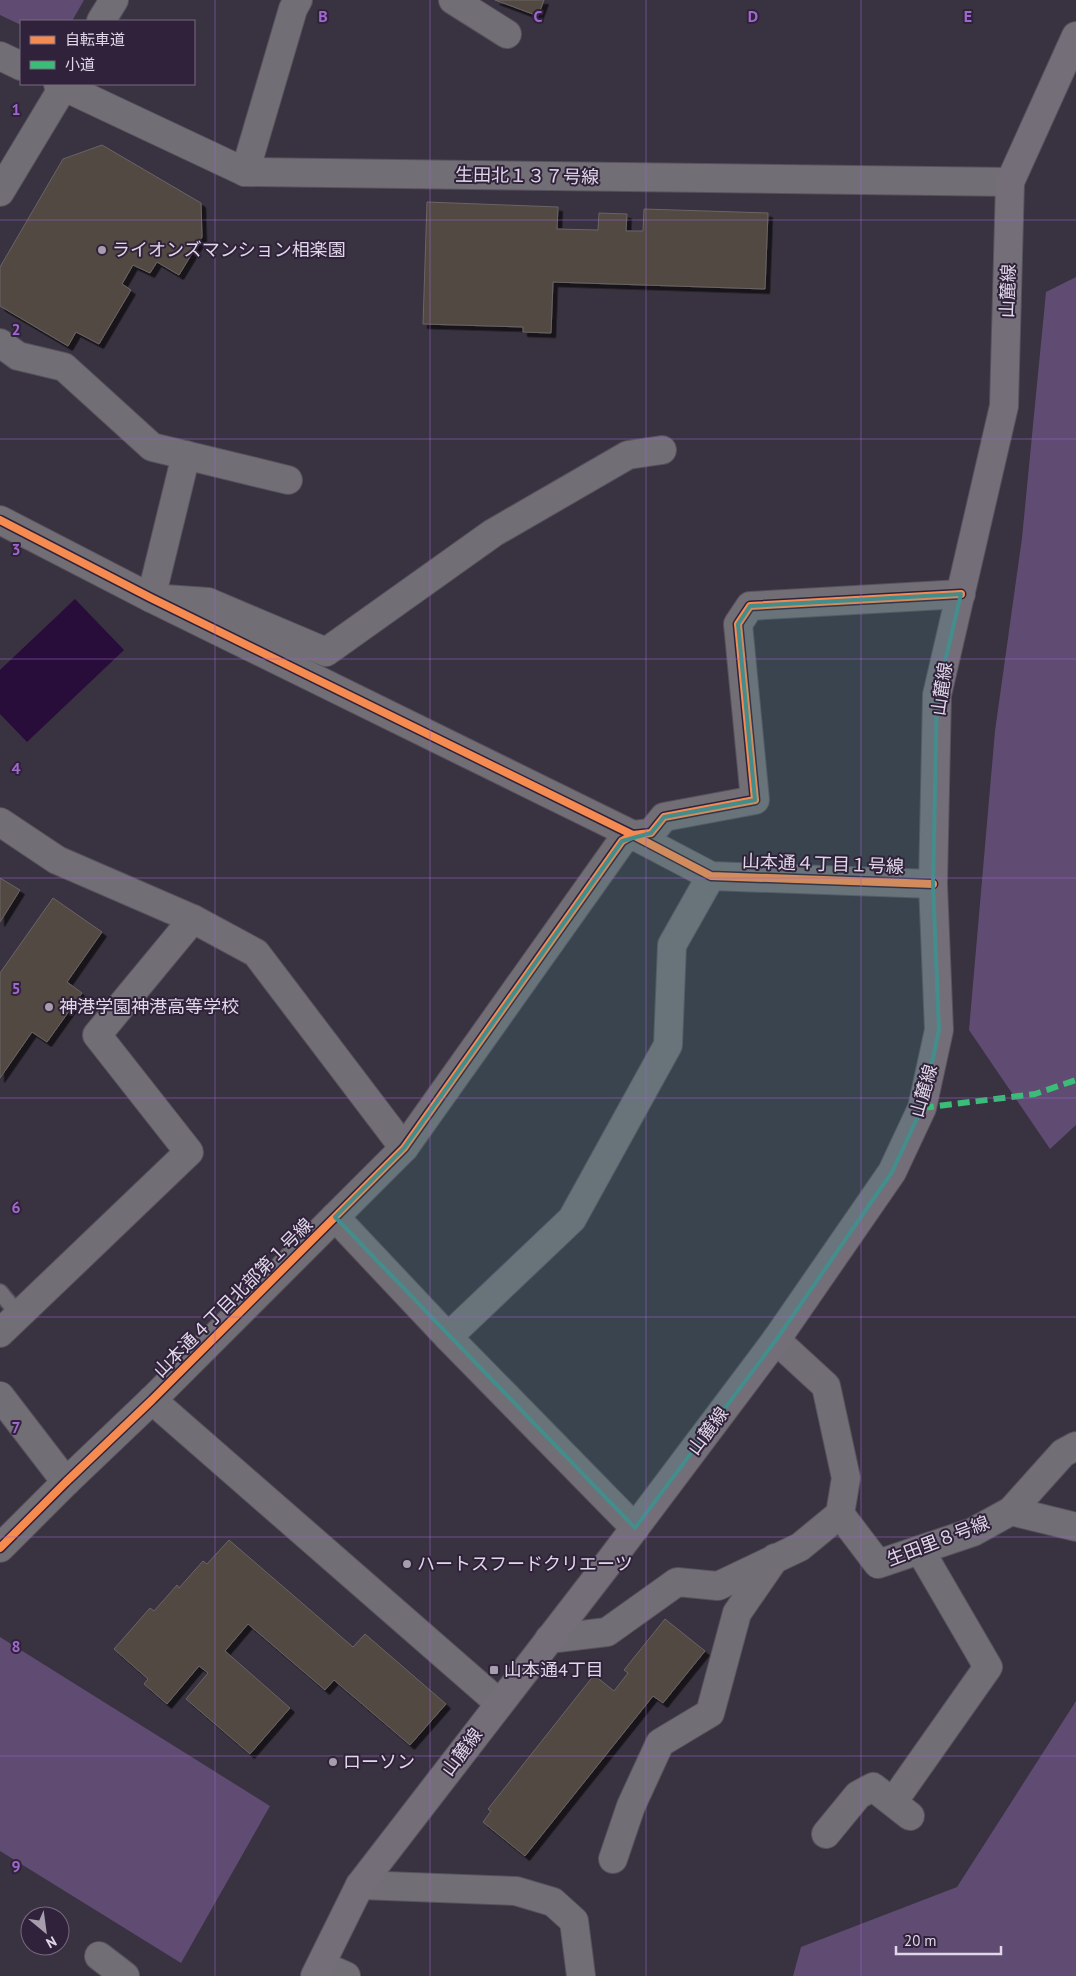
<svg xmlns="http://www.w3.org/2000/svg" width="1076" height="1976" font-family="'PT Sans','Noto Sans JP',sans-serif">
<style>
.green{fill:#604b72}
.water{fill:#280c3a}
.building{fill:#514842;stroke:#6b6465;filter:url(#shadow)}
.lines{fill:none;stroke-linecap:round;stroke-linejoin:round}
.lane-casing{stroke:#57515d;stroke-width:18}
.street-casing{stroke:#57515d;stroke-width:30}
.primary-casing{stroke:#57515d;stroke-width:30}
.lane{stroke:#726e75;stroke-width:15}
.street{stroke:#726e75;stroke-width:28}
.primary{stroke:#746e78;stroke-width:28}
.quiet{stroke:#3abd76;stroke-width:6;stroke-dasharray:12 6;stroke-linecap:butt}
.cycleway-casing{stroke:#30223b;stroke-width:11}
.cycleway{stroke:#f68b52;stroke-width:8}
.marked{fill:#438e8c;fill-opacity:0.2;stroke:#438e8c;stroke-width:4;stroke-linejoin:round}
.grid{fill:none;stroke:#9e68cd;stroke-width:1;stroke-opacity:0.55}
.poi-dot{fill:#a69dad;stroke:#30223b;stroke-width:2}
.labels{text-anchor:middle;stroke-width:4;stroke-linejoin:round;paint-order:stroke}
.street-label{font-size:18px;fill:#e0d7e8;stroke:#30223b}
.poi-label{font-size:18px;fill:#e0d7e8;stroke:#30223b;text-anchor:start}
.grid-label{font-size:16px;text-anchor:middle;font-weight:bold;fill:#9e68cd;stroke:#30223b;stroke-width:4;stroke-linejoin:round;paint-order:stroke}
</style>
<defs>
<filter id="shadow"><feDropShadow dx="4.5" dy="4.5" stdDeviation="0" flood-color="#0009"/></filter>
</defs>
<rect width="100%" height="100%" fill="#393240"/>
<g class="green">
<polygon points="0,0 84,0 72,21 21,21 21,25 0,15"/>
<polygon points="1076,277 1076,1125 1050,1149 969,1030 995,731 1022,538 1046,292"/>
<polygon points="0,1637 270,1806 181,1963 0,1851"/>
<polygon points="1076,1701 1076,1976 793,1976 801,1947 957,1887"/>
</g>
<polygon class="water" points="75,599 124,650 27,742 0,714 0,670"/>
<g class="building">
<polygon points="495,0 544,0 538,16"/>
<polygon points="102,145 201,203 202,237 179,275 157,262 150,273 133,265 122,284 131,290 99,344 76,332 68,346 0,306 0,267 63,159"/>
<polygon points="427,202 558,207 557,229 598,230 599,213 627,214 626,231 643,231 644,209 768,213 765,289 553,282 551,333 523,332 523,327 423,324"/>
<polygon points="0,878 20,890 0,922"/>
<polygon points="53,898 102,932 67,982 82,993 47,1042 32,1032 0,1078 0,973"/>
<polygon points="229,1540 353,1647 365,1634 446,1704 410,1745 334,1680 325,1690 248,1624 225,1651 290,1708 250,1754 186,1699 208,1673 199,1666 167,1704 144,1684 148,1679 114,1649 150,1608 154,1611 177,1585 179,1588 203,1561 207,1564"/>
<polygon points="665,1619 705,1651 663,1703 653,1696 525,1856 483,1822 491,1811 488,1809 594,1675 614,1691 628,1673 624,1670"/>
</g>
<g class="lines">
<defs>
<polyline id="lane" points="0,1292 19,1315"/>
<g id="street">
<polyline points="453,0 507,34"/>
<polyline points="101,21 114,0"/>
<polyline points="0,56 21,66"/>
<polyline points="58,84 245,172 1010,182"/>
<polyline points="245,172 293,9 298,0"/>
<polyline points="0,192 65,84"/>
<polyline points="0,343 18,356 64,367 152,447 288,480"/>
<polyline points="186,455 151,598 208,602 326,652 493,533 628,455 662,450"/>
<polyline points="0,520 151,598 633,835 711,876 933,884"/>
<polyline points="0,822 57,860 193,919 256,953 404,1148"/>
<polyline points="335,1217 448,1337 635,1528"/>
<polyline points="0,1333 189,1152 97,1035 193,919"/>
<polyline points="448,1337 572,1219 668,1045 672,945 711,876"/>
<polyline points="776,1340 826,1386 846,1478 840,1514 878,1564 973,1532 1011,1511 1076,1527"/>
<polyline points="0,1396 66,1482"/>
<polyline points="152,1400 499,1703"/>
<polyline points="1011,1511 1063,1453 1076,1446"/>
<polyline points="0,1548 66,1482 152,1400 404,1148 622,841 633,835 651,833 664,817 755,800 738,624 750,606 961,594"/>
<polyline points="549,1639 607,1632 677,1582 718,1586 800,1547 840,1514"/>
<polyline points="893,1802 988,1667 920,1550"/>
<polyline points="826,1834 858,1795 873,1787 910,1816"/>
<polyline points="613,1859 631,1806 660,1743 710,1713 737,1613 775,1558"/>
<polyline points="360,1885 516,1891 553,1902 574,1921 581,1976"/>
<polyline points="99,1956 125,1976"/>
<polyline points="321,1965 346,1976"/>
</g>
<polyline id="primary" points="315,1976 360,1885 613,1557 776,1340 892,1172 922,1108 939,1030 933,884 937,695 1004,406 1010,182 1076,36"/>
</defs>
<use href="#lane" class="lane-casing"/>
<use href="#street" class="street-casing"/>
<use href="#primary" class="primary-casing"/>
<use href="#lane" class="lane"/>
<use href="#street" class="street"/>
<use href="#primary" class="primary"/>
<polyline class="quiet" points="922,1108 1035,1094 1076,1080"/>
<defs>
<g id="cycleway">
<polyline points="0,520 151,598 633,835 711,876 933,884"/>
<polyline points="0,1548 66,1482 152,1400 404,1148 622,841 633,835 651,833 664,817 755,800 738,624 750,606 961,594"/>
</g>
</defs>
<use href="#cycleway" class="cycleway-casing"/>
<use href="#cycleway" class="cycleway"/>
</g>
<path class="marked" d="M961,594L937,695L933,884L939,1030L922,1108L892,1172L776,1340L635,1528L335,1217L404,1148L622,841L651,833L664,817L755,800L738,624L750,606Z"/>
<path class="grid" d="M215,0V1976M430,0V1976M646,0V1976M861,0V1976M0,220H1076M0,439H1076M0,659H1076M0,878H1076M0,1098H1076M0,1317H1076M0,1537H1076M0,1756H1076"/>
<g class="poi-dot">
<circle cx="102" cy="250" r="5"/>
<circle cx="49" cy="1007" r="5"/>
<circle cx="407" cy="1564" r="5"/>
<rect x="489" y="1665" width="10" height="10" rx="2.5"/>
<circle cx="333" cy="1762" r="5"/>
</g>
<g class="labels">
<g class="street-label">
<text transform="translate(527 176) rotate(1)" y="6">生田北１３７号線</text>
<text transform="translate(1008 291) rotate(-88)" y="6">山麓線</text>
<text transform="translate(942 689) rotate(-82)" y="6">山麓線</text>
<text transform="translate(823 864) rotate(2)" y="6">山本通４丁目１号線</text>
<text transform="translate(924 1091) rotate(-74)" y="6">山麓線</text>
<text transform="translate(233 1298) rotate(-45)" y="6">山本通４丁目北部第１号線</text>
<text transform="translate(708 1431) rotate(-53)" y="6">山麓線</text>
<text transform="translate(938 1541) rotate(-21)" y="6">生田里８号線</text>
<text transform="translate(462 1752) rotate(-53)" y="6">山麓線</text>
</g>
<g class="poi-label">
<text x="112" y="256">ライオンズマンション相楽園</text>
<text x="59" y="1013">神港学園神港高等学校</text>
<text x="417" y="1570">ハートスフードクリエーツ</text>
<text x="504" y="1676">山本通4丁目</text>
<text x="343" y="1768">ローソン</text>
</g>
</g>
<g class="grid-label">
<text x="323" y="22">B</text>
<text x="538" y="22">C</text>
<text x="753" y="22">D</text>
<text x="968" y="22">E</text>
<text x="16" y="115">1</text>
<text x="16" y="335">2</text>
<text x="16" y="555">3</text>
<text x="16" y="774">4</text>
<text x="16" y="994">5</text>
<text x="16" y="1213">6</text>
<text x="16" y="1433">7</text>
<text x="16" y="1652">8</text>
<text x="16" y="1872">9</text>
</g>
<rect x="20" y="20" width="175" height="65" fill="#30223b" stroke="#766a80"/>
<rect x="30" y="36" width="25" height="8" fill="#f68b52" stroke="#766a80"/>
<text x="65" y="45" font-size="15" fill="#e0d7e8">自転車道</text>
<rect x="30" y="61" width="25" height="8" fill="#3abd76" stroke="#766a80"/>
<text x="65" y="70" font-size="15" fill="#e0d7e8">小道</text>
<g transform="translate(45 1931) rotate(151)"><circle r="24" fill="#30223b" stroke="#766a80"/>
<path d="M0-4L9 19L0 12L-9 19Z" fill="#a69dad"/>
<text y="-8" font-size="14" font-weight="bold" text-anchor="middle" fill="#e0d7e8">N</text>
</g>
<path d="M896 1946v8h105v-8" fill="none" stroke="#e0d7e8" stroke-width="2.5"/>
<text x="904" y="1946" font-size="15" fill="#e0d7e8" stroke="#30223b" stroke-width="4" paint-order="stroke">20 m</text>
</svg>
